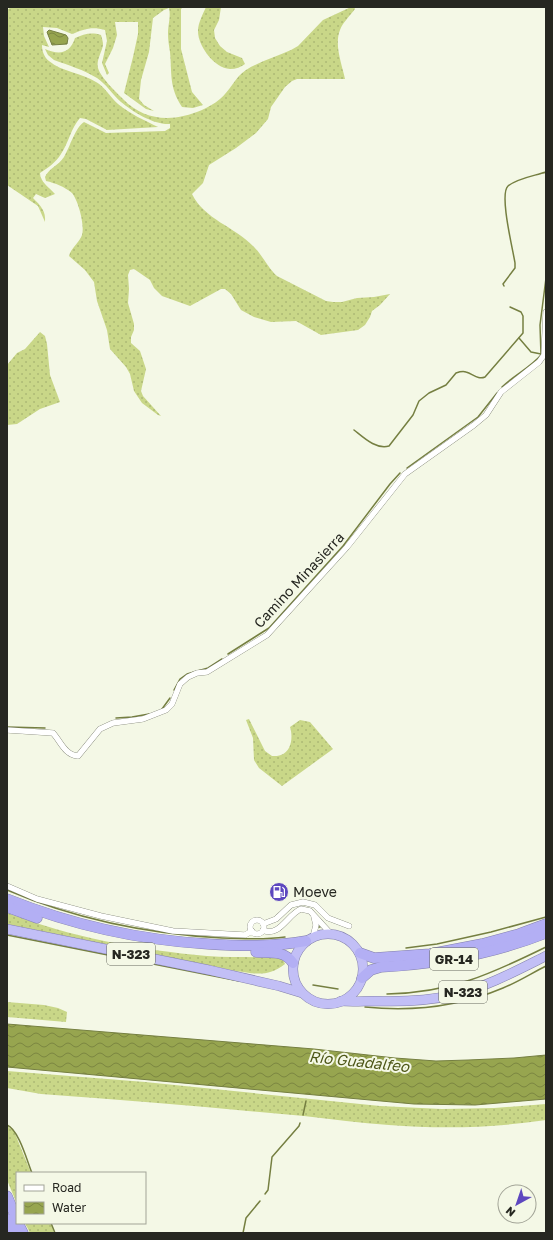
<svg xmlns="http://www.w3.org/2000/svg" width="553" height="1240" font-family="'Golos Text',sans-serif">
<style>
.grass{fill:url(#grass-dots)}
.water{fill:url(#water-waves);stroke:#757f41}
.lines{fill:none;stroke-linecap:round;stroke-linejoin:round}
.stream{stroke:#757f41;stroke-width:1.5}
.minor-casing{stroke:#6a6d5d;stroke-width:6}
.trunk-casing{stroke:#827faa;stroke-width:10}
.motorway-casing{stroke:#827faa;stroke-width:11}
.minor{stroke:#fff;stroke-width:5.5}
.trunk{stroke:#c2bff6;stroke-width:9}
.motorway{stroke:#b3aff4;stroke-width:10}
.labels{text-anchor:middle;stroke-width:4;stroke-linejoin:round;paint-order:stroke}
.shield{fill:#f4f8e6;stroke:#64665c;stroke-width:1}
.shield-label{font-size:13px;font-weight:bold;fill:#262721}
.street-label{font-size:14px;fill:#262721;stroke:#f4f8e6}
.poi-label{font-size:14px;fill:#262721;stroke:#f4f8e6;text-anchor:start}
.water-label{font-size:15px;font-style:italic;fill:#4e5718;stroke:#f4f8e6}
</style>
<defs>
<pattern id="grass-dots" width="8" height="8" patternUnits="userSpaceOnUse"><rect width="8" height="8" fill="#c9d788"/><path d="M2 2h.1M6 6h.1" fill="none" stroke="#acb975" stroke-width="1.8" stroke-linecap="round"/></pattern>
<pattern id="water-waves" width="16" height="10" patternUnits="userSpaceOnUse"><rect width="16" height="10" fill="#97a54f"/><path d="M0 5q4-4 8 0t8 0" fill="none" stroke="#7b8641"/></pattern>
</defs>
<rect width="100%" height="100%" fill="#f4f8e6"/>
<g class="grass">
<path d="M11,7H183L181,9V49L192,92L203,105L193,108L182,107C169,87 172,74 170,52C169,46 168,40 168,33C168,24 171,17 169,8L164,10L153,18L149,52L141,80L139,99L144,105L154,111L146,109L124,93L133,57L138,34V22H115L117,35L113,48L105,64L109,73L107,75L102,63L107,41L105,30C92,26 84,29 72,34L57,28L43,27L44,36L49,47L42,45C42,51 44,57 49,61C62,72 82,73 96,82C105,87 110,97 118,104C130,114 144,120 158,127L107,130L86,119L80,118C71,128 69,142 61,154C56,162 48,168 40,173C40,182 49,187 55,194L45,198L36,194L33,198C41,206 46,211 45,222L38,206L7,185V10Z"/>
<path d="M206,7H221L219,20L214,30L215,38L220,46L227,52L242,58L245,64C241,67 236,69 230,69C214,68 198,46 198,31C198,23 203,14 206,7Z"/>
<path d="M351,7H354L355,9C350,16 343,22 340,30C334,45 342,64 345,79H297L292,81L285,87L271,107L268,119L256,133L236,148L209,165L203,183L192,194C205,220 234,226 254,247C263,256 268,268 277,276L326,301L333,302H342L357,298L374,297L390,294L380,305L372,311L370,317L365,325L358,330L321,335L296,321L271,322L254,317L241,310L231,294L225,289H221L190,306L162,296L154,288L150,280L134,269L130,270L128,275L129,289L128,303L134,324V330L131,337V343L140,351L146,369L141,391L143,396L161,416L158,415L142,403L134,391L130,374L126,367L110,349L107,330L97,301L94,282L85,270L69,256L70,253C73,247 80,241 82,235C85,225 78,200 72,193C65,187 55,183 46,181L45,177C48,169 59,165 64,157C70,147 75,128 84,122L106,133L165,131L170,128V124C154,125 133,112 121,102C112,94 106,84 97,78C84,70 68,65 54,60L48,55L45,49C59,55 70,54 75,38C84,34 91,32 101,35C102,38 103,42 103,45C102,52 96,60 98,68C101,78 116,92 123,99C145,122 174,122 202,110C208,107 214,104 220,99C230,91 235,77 246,70C259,62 277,56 291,50L298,46L323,20Z"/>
<polygon points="40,332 45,336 47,344 50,375 60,402 40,409 17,424 7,425 7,365 17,353 25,349"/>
<path d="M249,719L265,751L272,756C275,756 279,756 281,755C292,751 293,736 290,727L300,720L310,722L333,749L282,786L259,768L254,760L253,738L246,720Z"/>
<path d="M7,913C71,937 139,950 207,956C232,958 258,956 283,959L285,964C269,977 255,974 236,971L7,924Z"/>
<polygon points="7,1002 44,1005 58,1008 67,1012 66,1022 7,1017"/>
<path d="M7,1071L145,1082L380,1106L442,1109L494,1108L546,1104V1120C494,1128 441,1129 389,1125C360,1123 332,1119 304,1116C216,1108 129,1100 41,1094L7,1088Z"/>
<polygon points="7,1126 14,1131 31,1173 17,1173 17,1204 7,1180"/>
<polygon points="25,1223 51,1223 54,1233 30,1233"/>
</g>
<g class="water">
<polygon points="49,30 66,35 68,38 67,44 52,45 47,32"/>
<polygon points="7,1024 314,1049 395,1058 436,1061 468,1060 514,1058 546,1055 546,1099 475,1105 414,1104 7,1067"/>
</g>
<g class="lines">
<g class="stream">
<path d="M504,286L503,284L515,268V263C513,250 499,194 508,186C518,178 534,176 546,172"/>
<polyline points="519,338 531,352 541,354"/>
<path d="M502,387C514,375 530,368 541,355L540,325L546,278"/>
<path d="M354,430C363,437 376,450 389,446L413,415L419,401L429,393L446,385L456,373C459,372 463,371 466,372C473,374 478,380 485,377L523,333V316L521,312L510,307"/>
<polyline points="407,468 478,417 497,393"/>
<polyline points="228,654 269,628 343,546 390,484 400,473"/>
<polyline points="174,690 180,679 187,674 208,668 222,659"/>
<polyline points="162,709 170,698"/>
<polyline points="116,718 132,717 149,714"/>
<polyline points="7,727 45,728"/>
<path d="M7,890C75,919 148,934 222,938C243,939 264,940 285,937"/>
<polyline points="319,927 320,927"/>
<polyline points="7,935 239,981"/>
<polyline points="406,948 437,944 491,932 546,917"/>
<polyline points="313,985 338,989"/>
<path d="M387,994C450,993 491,974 546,947"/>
<path d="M365,1007C413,1012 458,1007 503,988C518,982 532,973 546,966"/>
<polyline points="303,1115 306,1101"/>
<path d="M7,1125C19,1130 27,1161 32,1173"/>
<polyline points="265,1194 268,1190 272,1157 299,1126 300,1123"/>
<polyline points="51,1223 55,1233"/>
<polyline points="243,1233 246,1218 260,1201"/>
</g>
<defs>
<g id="minor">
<path d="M7,730L53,733C61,742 65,755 78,756L100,729L113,723L143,719L166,710L172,704L180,684L188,677L197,673L207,672L267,635L347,547L405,474L474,425L486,415L501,392L539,362L544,355L546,312"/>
<polyline points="7,886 37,899 101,916 173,931 245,935 252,931"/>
<circle cx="257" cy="927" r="7"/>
<polyline points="263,924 276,919 291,905 303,902 315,905 328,918 349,926"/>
<path d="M263,930C279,938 288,914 301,909L310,911L331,934"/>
<polyline points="313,937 316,925 314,917"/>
</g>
<g id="trunk">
<polyline points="7,929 209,970 279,986 302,993"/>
<circle cx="328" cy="969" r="35"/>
<path d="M341,1001C353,1002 364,1001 375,1001C402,1002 427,1001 454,995C486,987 516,971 546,956"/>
</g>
<g id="motorway">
<path d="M7,899C72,925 139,940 208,944C241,946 273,947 306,941"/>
<polyline points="7,907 37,918"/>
<path d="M256,952C270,953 284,950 293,963"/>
<polyline points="360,953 374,958 430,954 482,944 519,934 546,924"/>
<path d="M362,978L371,970L381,967C437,964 493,954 546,933"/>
<polyline points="7,1196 17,1220"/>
<polyline points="7,1219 13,1233"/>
<polyline points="18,1223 23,1233"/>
</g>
</defs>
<use href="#minor" class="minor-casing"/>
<use href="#trunk" class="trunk-casing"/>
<use href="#motorway" class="motorway-casing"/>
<use href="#minor" class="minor"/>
<use href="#trunk" class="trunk"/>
<use href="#motorway" class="motorway"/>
</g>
<defs>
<symbol id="fuel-disc" viewBox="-11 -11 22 22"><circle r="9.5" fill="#5d47bf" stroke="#f4f8e6"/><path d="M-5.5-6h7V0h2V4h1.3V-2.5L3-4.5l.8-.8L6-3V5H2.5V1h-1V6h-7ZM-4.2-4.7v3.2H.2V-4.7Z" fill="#fff"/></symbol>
</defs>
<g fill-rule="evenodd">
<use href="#fuel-disc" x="268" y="881" width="22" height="22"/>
</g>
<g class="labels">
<g class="shield">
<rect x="107" y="943" width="48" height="22" rx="3"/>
<rect x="430" y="948" width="48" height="22" rx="3"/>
<rect x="439" y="981" width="48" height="22" rx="3"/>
</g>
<g class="shield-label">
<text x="131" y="959">N-323</text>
<text x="454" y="964">GR-14</text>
<text x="463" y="997">N-323</text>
</g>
<g class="street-label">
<text transform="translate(299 580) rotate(-47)" y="5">Camino Minasierra</text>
</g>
<g class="poi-label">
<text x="293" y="897">Moeve</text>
</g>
<g class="water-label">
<text transform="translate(359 1062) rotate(6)" y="5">Río Guadalfeo</text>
</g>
</g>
<rect width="553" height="1240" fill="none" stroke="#262721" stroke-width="16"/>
<rect x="16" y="1172" width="130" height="52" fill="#f4f8e6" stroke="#a2a497"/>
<rect x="24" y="1185" width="20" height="6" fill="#ffffff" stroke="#a2a497"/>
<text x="52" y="1192" font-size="12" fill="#262721">Road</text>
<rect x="24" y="1202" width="20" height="12" fill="url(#water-waves)" stroke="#a2a497"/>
<text x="52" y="1212" font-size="12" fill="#262721">Water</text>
<g transform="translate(517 1204) rotate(220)"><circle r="19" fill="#f4f8e6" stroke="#a2a497"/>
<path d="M0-3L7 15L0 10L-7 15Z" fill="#5d47bf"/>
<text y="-6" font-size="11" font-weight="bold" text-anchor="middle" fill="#262721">N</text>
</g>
</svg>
